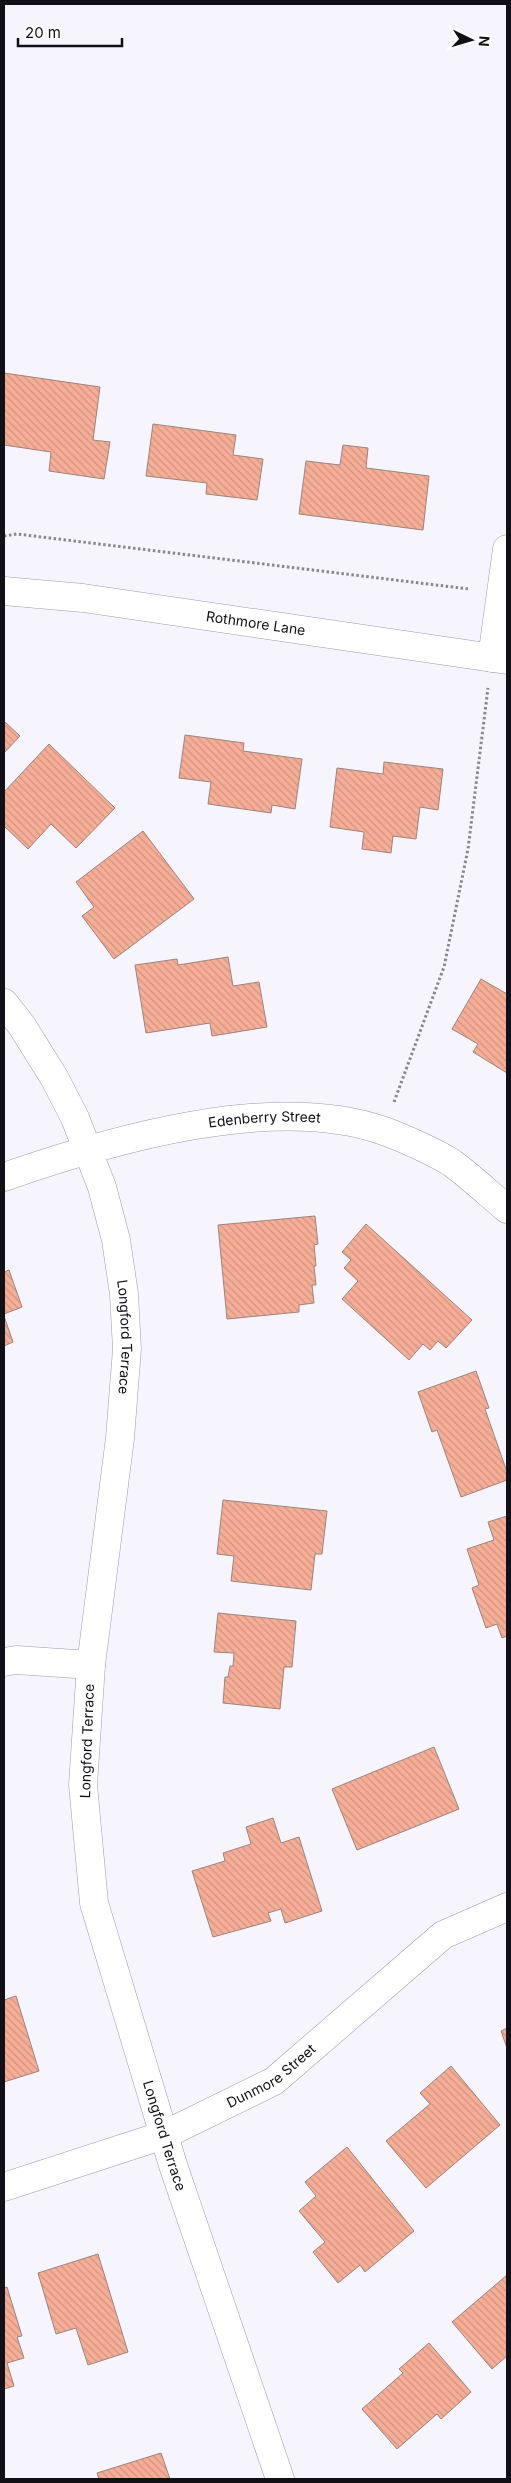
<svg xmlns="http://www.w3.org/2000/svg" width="511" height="2483" font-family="Inter,sans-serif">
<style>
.building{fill:url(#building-back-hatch);stroke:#9a857f}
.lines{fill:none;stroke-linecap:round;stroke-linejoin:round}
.street-casing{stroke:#a09aac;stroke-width:29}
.path{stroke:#8a888f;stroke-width:3;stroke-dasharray:2.5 2.5;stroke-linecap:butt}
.street{stroke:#fff;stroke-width:28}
.labels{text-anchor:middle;stroke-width:5;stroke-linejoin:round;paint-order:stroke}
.street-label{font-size:14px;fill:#121017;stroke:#fff}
</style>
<defs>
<pattern id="building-back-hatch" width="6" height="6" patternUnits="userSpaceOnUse" patternTransform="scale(1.25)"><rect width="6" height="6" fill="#f6ae96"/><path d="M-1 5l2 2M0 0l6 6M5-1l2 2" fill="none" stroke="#d29581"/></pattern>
</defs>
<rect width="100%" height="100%" fill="#f6f4fc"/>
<g class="building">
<polygon points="4,373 100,387 93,440 110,442 104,479 49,471 51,452 4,445"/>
<polygon points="153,424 236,435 233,455 263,459 257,500 206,494 207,483 146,476"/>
<polygon points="343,445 368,448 366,468 429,476 423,530 299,514 306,461 340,465"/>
<polygon points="4,721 20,736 4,753"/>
<polygon points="185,735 244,743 243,751 302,759 295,809 272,805 271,813 208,804 211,782 179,778"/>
<polygon points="49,744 115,808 76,848 51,824 28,849 4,826 4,792"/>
<polygon points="384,762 443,769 438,810 420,807 416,839 393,836 391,853 362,849 364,832 330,827 337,768 383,774"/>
<polygon points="143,831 194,899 114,959 82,916 94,907 76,882"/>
<polygon points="228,957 233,986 259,982 267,1027 212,1036 210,1023 146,1033 135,965 177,959 178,965"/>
<polygon points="481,979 507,994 507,1073 473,1052 478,1044 452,1029"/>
<polygon points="315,1216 318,1244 314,1245 316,1266 314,1266 316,1285 312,1285 314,1303 299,1305 299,1312 227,1319 218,1225"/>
<polygon points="366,1224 472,1320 446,1348 438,1341 430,1350 423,1344 409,1360 342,1299 358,1281 344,1268 351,1260 342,1252"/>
<polygon points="9,1270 22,1307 4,1314 4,1272"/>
<polygon points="4,1316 13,1342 4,1346"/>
<polygon points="476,1371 489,1408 485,1409 507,1472 507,1480 461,1497 437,1430 432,1432 418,1392"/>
<polygon points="223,1500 327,1511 322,1554 315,1554 311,1590 231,1581 234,1556 217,1554"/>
<polygon points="507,1516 507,1636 502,1638 497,1624 486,1628 472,1588 479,1585 467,1549 494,1540 488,1522"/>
<polygon points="218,1613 296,1621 292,1667 284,1667 280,1709 223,1703 225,1677 228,1677 230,1666 233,1666 234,1653 214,1652"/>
<polygon points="434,1747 459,1809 357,1850 332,1789"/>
<polygon points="273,1818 281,1843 299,1837 322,1911 285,1923 281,1909 268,1913 271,1921 213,1937 192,1871 225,1861 223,1853 251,1844 246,1827"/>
<polygon points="16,1996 39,2071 4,2082 4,2000"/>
<polygon points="507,2028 507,2048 501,2031"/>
<polygon points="451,2066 500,2125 426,2188 386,2141 430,2104 420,2093"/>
<polygon points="347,2147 414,2231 365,2272 360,2265 338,2283 313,2252 325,2242 299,2211 316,2196 305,2182"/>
<polygon points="98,2254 128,2352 88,2365 76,2328 56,2334 38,2273"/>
<polygon points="507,2275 507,2356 492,2369 452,2322"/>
<polygon points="7,2287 22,2336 17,2337 24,2358 7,2363 14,2386 4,2389 4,2288"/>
<polygon points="429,2343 471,2392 441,2419 437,2414 397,2449 362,2409 403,2373 399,2369"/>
<polygon points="161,2453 170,2479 99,2479 97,2473"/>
</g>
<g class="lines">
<defs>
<g id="street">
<path id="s1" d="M4,591L83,598L507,660"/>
<polyline points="492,658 507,549"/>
<path id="s2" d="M4,1003L22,1026L55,1079L75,1118L102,1187L116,1240L124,1294L127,1349L120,1438L91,1665L83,1785L94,1903L173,2165L280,2479"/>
<path id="s3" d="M4,1177C110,1140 274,1092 384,1131C401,1137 437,1153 452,1163C471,1177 489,1194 507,1209"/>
<polyline points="4,1662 16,1660 91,1665"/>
<path id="s4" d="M4,2187L164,2135L274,2081L443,1935L507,1907"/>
</g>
</defs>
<use href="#street" class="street-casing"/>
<g class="path">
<polyline points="4,536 17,534 469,589"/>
<polyline points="394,1102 444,967 468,849 488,688"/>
</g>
<use href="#street" class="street"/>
</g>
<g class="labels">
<g class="street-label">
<text dy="5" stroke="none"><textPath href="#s1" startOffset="254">Rothmore Lane</textPath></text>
<text dy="5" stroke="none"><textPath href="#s3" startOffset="268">Edenberry Street</textPath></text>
<text dy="5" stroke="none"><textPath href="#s2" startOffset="362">Longford Terrace</textPath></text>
<text transform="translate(87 1741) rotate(-88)" y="5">Longford Terrace</text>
<text dy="5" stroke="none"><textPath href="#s4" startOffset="291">Dunmore Street</textPath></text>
<text dy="5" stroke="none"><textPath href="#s2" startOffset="1174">Longford Terrace</textPath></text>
</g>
</g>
<rect width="511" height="2483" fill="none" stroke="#121017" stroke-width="10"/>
<g transform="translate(471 40) rotate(95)" stroke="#ffffff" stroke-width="4" paint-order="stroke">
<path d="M0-4L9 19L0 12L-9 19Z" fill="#121017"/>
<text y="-8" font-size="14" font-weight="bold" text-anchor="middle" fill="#121017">N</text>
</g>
<path d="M18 38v8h104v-8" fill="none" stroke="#121017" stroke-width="2.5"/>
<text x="25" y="38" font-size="15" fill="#121017" stroke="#ffffff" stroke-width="4" paint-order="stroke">20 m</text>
</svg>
